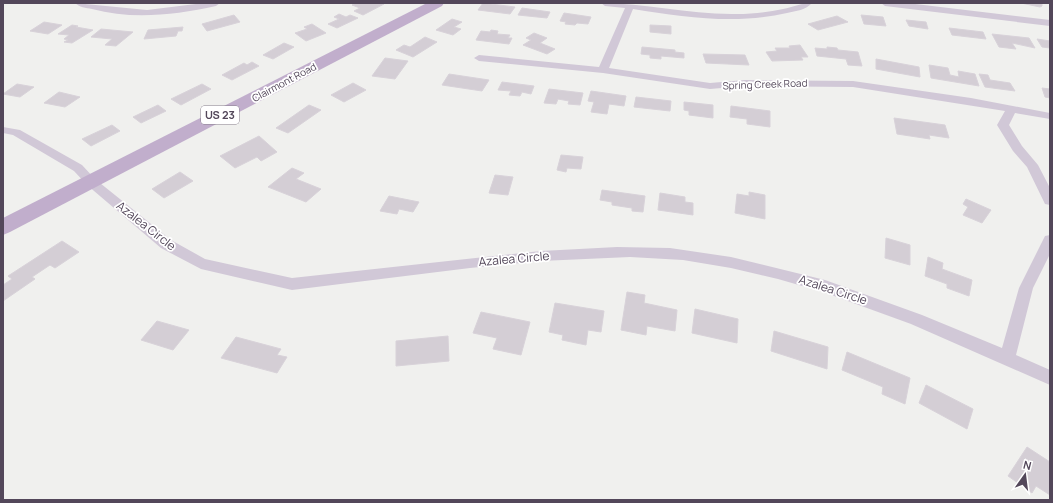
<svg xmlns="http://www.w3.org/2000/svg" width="1053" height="503" font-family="Manrope,sans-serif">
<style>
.building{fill:#d4ced5;stroke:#d8d2d9}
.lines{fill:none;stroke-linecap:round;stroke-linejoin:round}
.minor{fill:#d1c8d7;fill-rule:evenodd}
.primary{fill:#c1aecc;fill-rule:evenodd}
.labels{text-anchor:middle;stroke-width:3.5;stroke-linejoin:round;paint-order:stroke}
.far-street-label{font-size:10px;fill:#53475a;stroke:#fff}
.shield{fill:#fff;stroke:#877e8c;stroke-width:1}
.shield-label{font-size:11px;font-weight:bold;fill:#53475a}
.street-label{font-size:12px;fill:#53475a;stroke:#fff}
</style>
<rect width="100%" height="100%" fill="#f0f0ee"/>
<g class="building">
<polygon points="356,3 380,3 384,4 363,15 354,11 360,8 352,5"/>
<polygon points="483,3 515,7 510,14 478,10"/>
<polygon points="1038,3 1042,4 1042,6 1040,7 1021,3"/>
<polygon points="522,8 550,12 547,18 518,15"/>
<polygon points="564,13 591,17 588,24 577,23 575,25 565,24 566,22 560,21"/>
<polygon points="339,14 346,17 350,15 358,18 337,28 328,24 339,19 334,17"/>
<polygon points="234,15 240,22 207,31 202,24"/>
<polygon points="861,15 883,17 886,26 864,24"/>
<polygon points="837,16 848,22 818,30 808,24"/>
<polygon points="452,19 462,22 454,27 461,29 453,35 436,30"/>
<polygon points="906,20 926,22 928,29 909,26"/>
<polygon points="44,22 62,25 48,34 30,31"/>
<polygon points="312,24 326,33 306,41 295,33 307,29 304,27"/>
<polygon points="72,25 78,26 76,27 93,30 72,43 64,42 68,40 64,39 69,35 58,34"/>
<polygon points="650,25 671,26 671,34 650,32"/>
<polygon points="183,27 182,31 178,31 176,36 144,39 148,30"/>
<polygon points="949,28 983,32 986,39 952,35"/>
<polygon points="101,29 133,32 116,46 105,45 112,39 91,37"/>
<polygon points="491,30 498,31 497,34 510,35 508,38 512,38 509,44 476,40 481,31 490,32"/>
<polygon points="534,33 547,38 540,43 555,49 547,54 523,45 531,40 526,38"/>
<polygon points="992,34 1029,38 1035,48 1012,43 1016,49 999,47"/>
<polygon points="425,37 437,42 413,57 396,50 404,45 410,47"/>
<polygon points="1037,39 1050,41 1050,48 1042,47"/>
<polygon points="284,43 294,47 273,59 263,55"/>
<polygon points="800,45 808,57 801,57 803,60 772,61 766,52 777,51 775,48 790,48 789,46"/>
<polygon points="642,47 675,50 675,52 684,53 684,58 661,56 661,59 650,58 650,55 641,54"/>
<polygon points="827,47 837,48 838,50 858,52 862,66 848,65 846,59 817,56 815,48 827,49"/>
<polygon points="703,54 745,55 749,65 706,63"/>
<polygon points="385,58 408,61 395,79 372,76"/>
<polygon points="876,59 919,67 920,77 876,69"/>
<polygon points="252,62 259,66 232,80 222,75 244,63 247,65"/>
<polygon points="929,65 948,68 950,75 959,77 958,71 975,74 979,86 931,78"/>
<polygon points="449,74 489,80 482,91 442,85"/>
<polygon points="979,74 988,75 990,80 1010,83 1015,91 985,87"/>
<polygon points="502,82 534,86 531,94 522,92 520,96 509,95 511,91 498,90"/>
<polygon points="353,83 366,90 344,102 331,95"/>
<polygon points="17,84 34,87 20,97 3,94"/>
<polygon points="202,84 211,89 181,105 171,99"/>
<polygon points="1042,88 1050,89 1050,98 1045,97"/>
<polygon points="549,89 583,93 580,105 568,104 569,101 558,99 556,104 544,103"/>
<polygon points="591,91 626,96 624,106 609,104 607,114 591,112 594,102 588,101"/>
<polygon points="59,92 80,97 65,107 44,103"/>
<polygon points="636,97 671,101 670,111 634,107"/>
<polygon points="684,102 713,105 713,118 689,115 689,111 684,110"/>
<polygon points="158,105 166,111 141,123 133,117"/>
<polygon points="309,105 321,110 288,133 276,128"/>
<polygon points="731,106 770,111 770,127 747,124 747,119 730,117"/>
<polygon points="894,118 945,125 949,138 929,135 930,139 897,134"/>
<polygon points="112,125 120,131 91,146 82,139"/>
<polygon points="259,136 277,152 261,161 257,157 235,168 220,156"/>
<polygon points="561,155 583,157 581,169 567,168 566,172 557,170"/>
<polygon points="292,168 304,173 296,179 321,189 306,202 268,187"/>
<polygon points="180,172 193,181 164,198 152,189"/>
<polygon points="495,175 513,177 508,195 489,193"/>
<polygon points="602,190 645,196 643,212 632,211 632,208 612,205 612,202 600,200"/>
<polygon points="749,192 765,195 765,219 735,213 737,194 749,196"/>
<polygon points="660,193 685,197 685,202 693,203 693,215 658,210"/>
<polygon points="389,196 419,202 413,212 399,209 397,214 380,211"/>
<polygon points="966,199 991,210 982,223 963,215 968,207 963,204"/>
<polygon points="886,238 910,245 910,265 885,258"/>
<polygon points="62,241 79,252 55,268 50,265 32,277 35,279 3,301 3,285 12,279 8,276"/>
<polygon points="928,257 943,263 942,269 972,280 969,296 947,288 947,284 925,276"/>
<polygon points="627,292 645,295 644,303 677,310 675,331 647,326 646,335 621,330"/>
<polygon points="555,303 604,311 601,332 588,330 586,345 562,340 563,335 549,332"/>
<polygon points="695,309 738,319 737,343 692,333"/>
<polygon points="481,312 530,322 521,355 493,349 497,338 473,333"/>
<polygon points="157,321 189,330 173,350 141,340"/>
<polygon points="774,331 828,347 827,369 771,351"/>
<polygon points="448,336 449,361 396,366 396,341"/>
<polygon points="236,337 281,349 277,355 287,357 277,373 221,358"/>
<polygon points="847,352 910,378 905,404 882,394 883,387 842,370"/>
<polygon points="926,385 973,409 967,429 919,403"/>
<polygon points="1027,447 1050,462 1050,495 1036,486 1032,493 1008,476"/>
</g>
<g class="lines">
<g class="minor">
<path d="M75,3L147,10L204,3H220L216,6C175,15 132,20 92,9C86,8 79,7 75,3Z"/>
<path d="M601,3C646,3 691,15 737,14C753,14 768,12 783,9C793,7 802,3 812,3C806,10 796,11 787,13C736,25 684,17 633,9L609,68L710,83L745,80L853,81L971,98L1050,113V119L1015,113L1009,125L1022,146L1038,165L1050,188V205L1045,204L1027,167L1013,151L997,125L1005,111L853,87L745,86L710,89L603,73L479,61L474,58L479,55L599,67L625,8L605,6Z"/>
<polygon points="881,3 907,3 1050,20 1050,26 885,6"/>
<polygon points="3,127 20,130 82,165 95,179 171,240 205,259 292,278 541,251 617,247 670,248 731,257 825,280 922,315 1002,348 1019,288 1045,236 1050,235 1050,254 1033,288 1016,355 1050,370 1050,385 911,324 823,292 778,279 731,268 683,260 630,257 541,261 470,268 292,290 201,269 161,248 87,185 74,171 13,135 3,133"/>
</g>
<polygon class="primary" points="427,3 444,3 442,6 10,232 3,235 3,218"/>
</g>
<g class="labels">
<g class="far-street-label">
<text transform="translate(284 82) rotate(-28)" y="4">Clairmont Road</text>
<text transform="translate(765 84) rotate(-2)" y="4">Spring Creek Road</text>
</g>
<rect class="shield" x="201" y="106" width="38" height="18" rx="3"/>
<g class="shield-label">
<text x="220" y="119">US 23</text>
</g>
<g class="street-label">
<text transform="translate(146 226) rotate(38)" y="4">Azalea Circle</text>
<text transform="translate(514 259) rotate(-5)" y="4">Azalea Circle</text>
<text transform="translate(833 290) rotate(18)" y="4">Azalea Circle</text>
</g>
</g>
<rect width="1053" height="503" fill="none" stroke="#53475a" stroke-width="8"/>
<g transform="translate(1025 475) rotate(14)" stroke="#ffffff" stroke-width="3" paint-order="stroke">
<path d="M0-3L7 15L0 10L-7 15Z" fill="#53475a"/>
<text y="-6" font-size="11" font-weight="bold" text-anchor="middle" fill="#53475a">N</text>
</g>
</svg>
